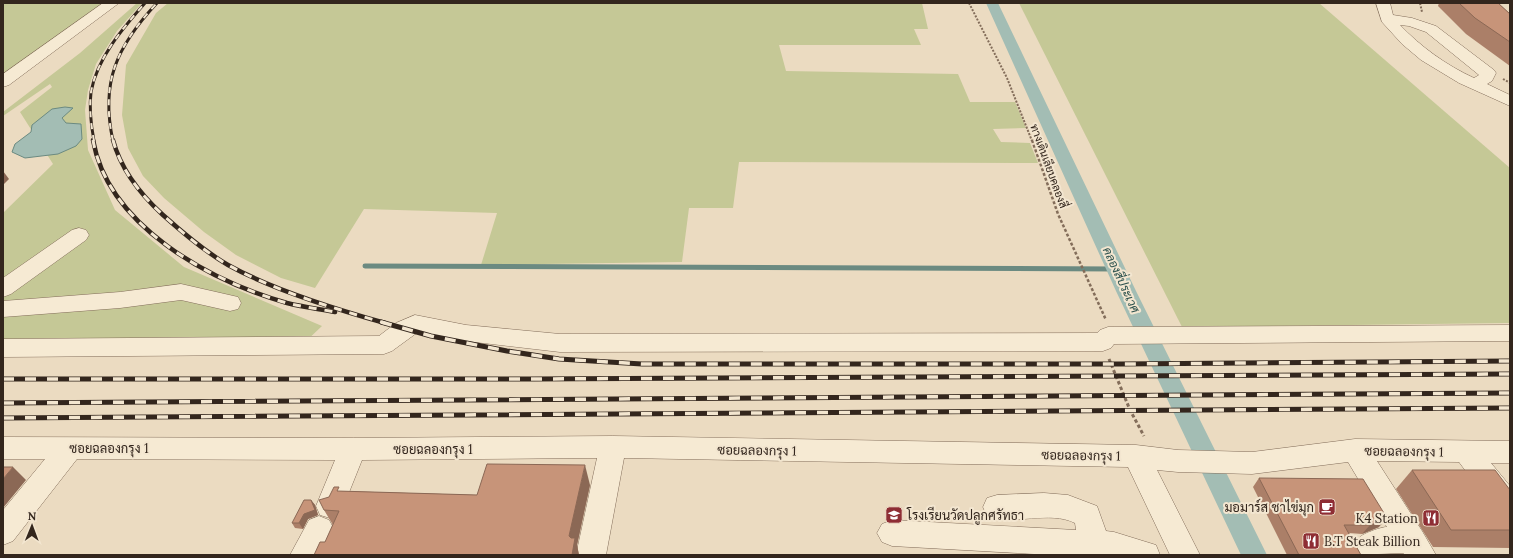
<svg xmlns="http://www.w3.org/2000/svg" width="1513" height="558" font-family="Lora,Sarabun,serif">
<style>
.green{fill:#c5c896}
.water{fill:#a3bdb4;stroke:#6b8a81}
.lines{fill:none;stroke-linecap:round;stroke-linejoin:round}
.stream{stroke:#6b8a81;stroke-width:5}
.canal{fill:#a3bdb4;fill-rule:evenodd}
.minor-casing{stroke:#836d5a;stroke-width:1}
.path-far2{stroke:#836d5a;stroke-width:2;stroke-dasharray:2 1.5;stroke-linecap:butt}
.path-far1{stroke:#836d5a;stroke-width:2.5;stroke-dasharray:3 2;stroke-linecap:butt}
.path{stroke:#836d5a;stroke-width:3;stroke-dasharray:3.5 2.5;stroke-linecap:butt}
.minor{fill:#f6ead3;fill-rule:evenodd}
.rail-far2-casing{stroke:#33261d;stroke-width:3}
.rail-far1-casing{stroke:#33261d;stroke-width:4.5}
.rail-casing{stroke:#33261d;stroke-width:5}
.rail-far2{stroke:#f3e6d0;stroke-width:2;stroke-dasharray:6;stroke-linecap:butt}
.rail-far1{stroke:#f3e6d0;stroke-width:3;stroke-dasharray:8;stroke-linecap:butt}
.rail{stroke:#f3e6d0;stroke-width:3.5;stroke-dasharray:11;stroke-linecap:butt}
.wall{fill:#ab7f68}
.shaded-wall{fill:#8b6855}
.building{fill:#c79479;stroke:#8b6855}
.labels{text-anchor:middle;stroke-width:4;stroke-linejoin:round;paint-order:stroke}
.street-label{font-size:11px;fill:#33261d;stroke:#f3e6d0}
.water-label{font-size:12px;font-style:italic;fill:#2d524e;stroke:#f3e6d0}
.near-street-label{font-size:13px;fill:#33261d;stroke:#f3e6d0}
.near-poi-label{font-size:13px;fill:#33261d;stroke:#f3e6d0;text-anchor:end}
</style>
<rect width="100%" height="100%" fill="#ebdbc1"/>
<g class="green">
<polygon points="3,3 107,3 3,79"/>
<polygon points="137,3 142,3 117,31 96,64 88,90 85,110 88,150 115,210 184,267 322,326 302,345 3,346 3,213 53,164 20,112 52,87 50,84 3,116 3,112 80,53"/>
<polygon points="168,3 922,3 928,29 914,29 921,45 779,45 786,71 958,74 970,102 1015,102 1026,128 993,129 1001,142 1030,143 1038,163 739,162 733,208 689,208 682,262 481,265 497,213 364,209 315,288 281,278 236,255 204,232 164,198 143,176 128,148 122,115 126,65 156,13"/>
<polygon points="1019,3 1319,3 1510,168 1510,323 1182,327"/>
</g>
<polygon class="water" points="65,107 73,108 62,118 66,123 81,124 82,139 76,146 58,154 25,158 12,152 15,144 31,132 32,125 52,109"/>
<g class="lines">
<polyline class="stream" points="365,266 1116,269"/>
<polygon class="canal" points="986,3 998,3 1136,291 1267,555 1241,555 1116,291"/>
<defs>
<g id="minor">
<polygon points="103,3 119,3 9,85 3,87 3,74"/>
<path d="M1376,3H1390L1393,15L1412,18L1436,26L1494,70L1496,73L1492,81L1487,84L1510,95V106L1459,83L1421,60L1402,44L1382,22ZM1400,25L1409,26L1426,32L1479,75L1474,78C1446,65 1421,47 1400,25Z"/>
<polygon points="79,228 86,230 89,235 86,240 11,294 3,297 3,278 72,230"/>
<polygon points="181,284 238,297 241,303 238,309 230,311 181,300 120,308 3,317 3,301 120,292"/>
<polygon points="415,315 466,325 560,334 1097,333 1100,330 1108,327 1510,325 1510,341 1114,344 1111,348 1103,351 560,352 466,341 418,332 392,351 384,354 3,357 3,339 379,336 396,323"/>
<path d="M613,436L1136,445L1178,450L1252,452L1355,439L1510,441V463H1491L1510,486V520L1500,517L1459,462L1377,461L1422,531L1436,555H1405L1403,553L1353,555C1354,549 1355,544 1358,539C1361,534 1381,527 1387,527L1348,462L1252,474L1178,472L1157,470L1200,555H1170L1128,467L624,458L606,555H576L597,458L362,460L340,515L330,518L320,515L316,506L335,460L77,459L13,541L3,545V510L45,459H3V437L353,438Z"/>
<path d="M1044,493L1068,495L1097,506L1106,531L1114,532L1156,545L1160,555H1052L892,546L882,542L877,533L882,524L892,520L1076,530L1075,523C1049,510 1014,526 987,516L983,507L987,498L997,495Z"/>
<polygon points="319,516 329,520 334,529 321,555 290,555 309,520"/>
</g>
</defs>
<use href="#minor" class="minor-casing"/>
<g class="path-far2">
<polyline points="969,3 1007,78 1032,141"/>
<polyline points="1420,3 1422,12"/>
<polyline points="1503,79 1510,83"/>
</g>
<polyline class="path-far1" points="1032,140 1058,214 1106,320"/>
<polyline class="path" points="1109,359 1130,410 1144,436"/>
<use href="#minor" class="minor"/>
<defs>
<g id="rail-far2">
<path d="M94,141C91,125 89,108 91,92C97,58 123,28 145,3"/>
<path d="M113,141C100,82 117,46 157,3"/>
</g>
<g id="rail-far1">
<path d="M93,140C108,226 210,281 287,303C303,307 319,309 335,312"/>
<path d="M113,140C121,170 140,194 163,215C183,233 204,251 228,265C273,290 335,309 385,323"/>
</g>
<g id="rail">
<polyline points="381,322 431,336 507,351 559,359 642,364 1121,364 1510,361"/>
<polyline points="3,379 534,379 1510,374"/>
<polyline points="3,403 1510,393"/>
<polyline points="3,418 1510,408"/>
</g>
</defs>
<use href="#rail-far2" class="rail-far2-casing"/>
<use href="#rail-far1" class="rail-far1-casing"/>
<use href="#rail" class="rail-casing"/>
<use href="#rail-far2" class="rail-far2"/>
<use href="#rail-far1" class="rail-far1"/>
<use href="#rail" class="rail"/>
</g>
<g class="wall">
<polygon points="1439,3 1498,3 1510,14 1510,66 1466,34 1438,6"/>
<polygon points="1412,470 1510,490 1510,548 1433,547 1396,489"/>
<polygon points="1259,478 1379,527 1362,534 1349,533 1361,555 1287,555 1253,487"/>
<polygon points="590,485 577,545 579,555 314,555 325,542 333,525 324,510 329,497 341,491 477,495"/>
<polygon points="311,500 315,505 318,515 308,519 303,529 295,528 292,523"/>
</g>
<g class="shaded-wall">
<polygon points="3,171 9,179 3,185"/>
<polygon points="585,465 590,485 577,545 579,555 572,555 569,536"/>
<polygon points="13,467 26,480 3,508 3,479"/>
<polygon points="311,500 315,505 318,515 308,519 303,529 299,523"/>
<polygon points="1387,518 1379,527 1362,534 1370,525"/>
</g>
<g class="building">
<polygon points="1459,3 1498,3 1510,14 1510,42 1475,18"/>
<polygon points="487,464 585,465 569,536 571,538 575,538 572,555 314,555 320,542 325,542 339,511 324,510 319,500 329,497 334,487 339,487 337,491 477,495"/>
<polygon points="3,467 13,467 3,479"/>
<polygon points="1412,470 1495,470 1510,490 1510,530 1451,530"/>
<polygon points="1259,478 1363,479 1387,518 1370,525 1344,525 1361,555 1299,555"/>
<polygon points="304,500 311,500 315,510 304,514 299,523 292,523"/>
</g>
<defs>
<symbol id="cafe-square" viewBox="-11 -11 22 22"><rect x="-9" y="-9" width="18" height="18" rx="4" fill="#8e2d34" stroke="#f3e6d0"/><path d="M-5.5-4.5H6V0H3Q3 3.5 0 3.5H-2.5Q-5.5 3.5-5.5 0ZM3-3.2v2h1.7v-2ZM-6 4.5H4V6H-6Z" fill="#fff"/></symbol>
<symbol id="school-square" viewBox="-11 -11 22 22"><rect x="-9" y="-9" width="18" height="18" rx="4" fill="#8e2d34" stroke="#f3e6d0"/><path d="M0-5L7-2L0 1L-7-2ZM-4 1L0 2.5L4 1V4Q0 6-4 4Z" fill="#fff"/></symbol>
<symbol id="restaurant-square" viewBox="-11 -11 22 22"><rect x="-9" y="-9" width="18" height="18" rx="4" fill="#8e2d34" stroke="#f3e6d0"/><path d="M-5-6h1v4h1v-4h1v4h1v-4h1v5L-1.5 .5V6h-2V.5L-5-1ZM5-6V6H3V1.5H1.5Q1.5-4 5-6Z" fill="#fff"/></symbol>
</defs>
<g fill-rule="evenodd">
<use href="#cafe-square" x="1317" y="497" width="20" height="20"/>
<use href="#school-square" x="884" y="505" width="20" height="20"/>
<use href="#restaurant-square" x="1421" y="508" width="20" height="20"/>
<use href="#restaurant-square" x="1301" y="531" width="20" height="20"/>
</g>
<g class="labels">
<g class="street-label">
<text transform="translate(1049 166) rotate(70)" y="4">ทางเดินเลียบคลองสี่</text>
</g>
<g class="water-label">
<text transform="translate(1121 280) rotate(65)" y="4">คลองสี่ประเวศ</text>
</g>
<g class="near-street-label">
<text x="109" y="453">ซอยฉลองกรุง 1</text>
<text x="433" y="454">ซอยฉลองกรุง 1</text>
<text transform="translate(757 450) rotate(1)" y="5">ซอยฉลองกรุง 1</text>
<text transform="translate(1404 451) rotate(1)" y="5">ซอยฉลองกรุง 1</text>
<text transform="translate(1081 455) rotate(1)" y="5">ซอยฉลองกรุง 1</text>
</g>
<g class="near-poi-label">
<text x="1314" y="512">มอมาร์ส ชาไข่มุก</text>
<text x="907" y="520" text-anchor="start">โรงเรียนวัดปลูกศรัทธา</text>
<text x="1418" y="523">K4 Station</text>
<text x="1324" y="546" text-anchor="start">B.T Steak Billion</text>
</g>
</g>
<rect width="1513" height="558" fill="none" stroke="#33261d" stroke-width="8"/>
<g transform="translate(32 526) rotate(1)" stroke="#f3e6d0" stroke-width="3" paint-order="stroke">
<path d="M0-3L7 15L0 10L-7 15Z" fill="#33261d"/>
<text y="-6" font-size="11" font-weight="bold" text-anchor="middle" fill="#33261d">N</text>
</g>
</svg>
